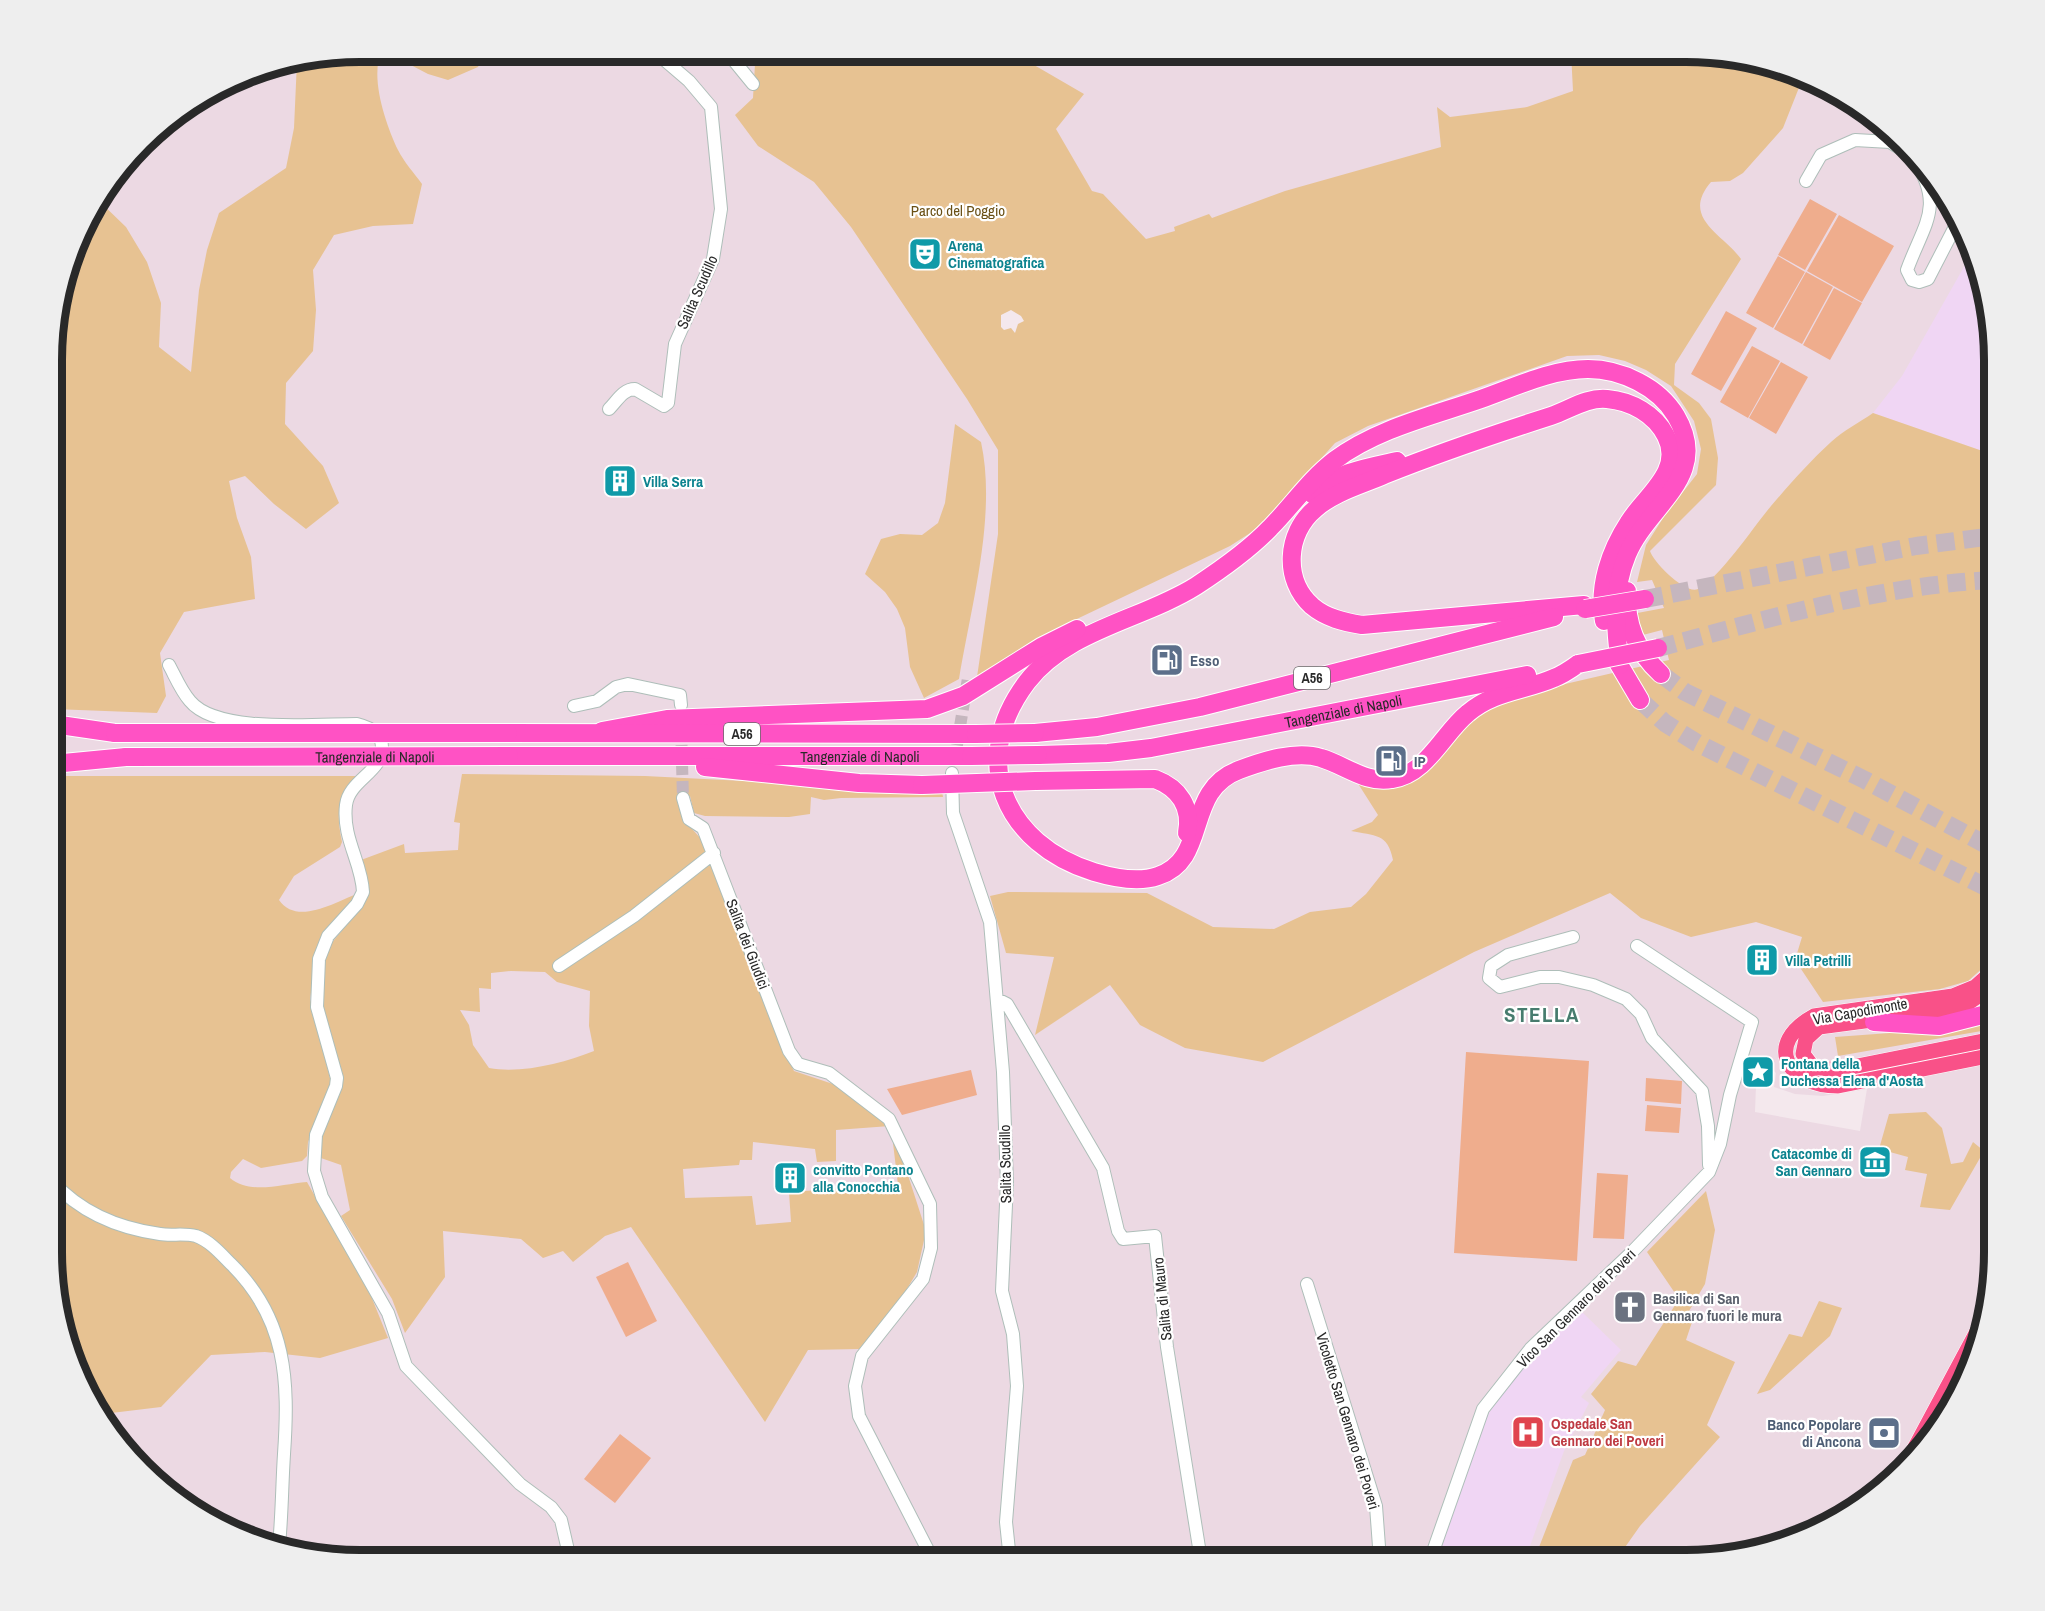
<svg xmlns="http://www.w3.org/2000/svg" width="2045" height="1611" font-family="'Archivo Narrow',sans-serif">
<rect width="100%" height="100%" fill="#ecd9e3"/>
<path fill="#f0d6f4" d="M1973 251 1984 280 1994 359V455L1873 413 1902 376Z
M1582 1312 1621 1350 1581 1397 1589 1403 1564 1451 1525 1560H1437L1488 1414 1527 1361Z"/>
<path fill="#e7c292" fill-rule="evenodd" d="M359 51H382C369 76 386 125 398 150 404 162 414 173 422 184L413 224 373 226 334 235 313 270 316 310 313 351 286 383 285 424 323 466 339 503 306 529 274 504 245 476 229 481 237 518 251 557 255 599 184 612 160 653 166 696 157 713 53 709 54 319 92 205 97 199 126 227 147 262 161 303 159 347 191 372 199 290 207 250 219 213 286 168 294 128 297 61Z
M384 51H491L485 54 478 67 448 80 428 74Z
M769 51H1010L1084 94 1056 129 1092 191 1103 194 1146 239 1175 231 1174 227 1209 214 1212 218 1285 191 1441 147 1437 107 1450 117 1527 107 1573 91 1571 52H1706L1804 75 1783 128 1743 173 1730 181 1711 182C1680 218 1723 234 1741 259L1675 364 1674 385 1699 403 1711 419 1718 458 1716 485 1650 551C1653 562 1686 595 1698 589 1718 580 1755 525 1771 506 1790 484 1810 461 1831 442 1843 431 1860 422 1873 413L1994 455V958L1968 981 1940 989 1823 1002 1795 960 1802 937 1756 922 1691 937 1641 918 1610 893 1474 952 1263 1062 1185 1048 1140 1025 1110 985 1035 1035 1054 957 1006 953 990 896 1008 892 1147 893 1213 927 1274 929 1310 912 1351 907 1366 894 1393 860C1388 833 1375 836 1351 831L1372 822 1378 815 1357 782 1431 762 1445 752 1470 718 1496 700 1669 660 1662 630 1639 636 1632 614 1664 608 1652 580 1637 582 1646 545 1665 515 1697 474 1701 449 1694 421 1671 386 1646 370 1625 361 1599 355 1567 356 1368 426 1335 443 1261 526 1230 546 1039 637 977 677 998 534V450L967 399 851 227 814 182 758 146 735 115 753 98 755 64Z
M955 424 981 442C997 515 971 606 959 679L924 698 910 667 905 628 897 609 885 592 865 574 881 539 900 534 922 535 938 523 945 503Z
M462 774 645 776 942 791 943 797 841 798 824 800 811 797 810 814 789 817 705 816 694 813 690 796H678L683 819 703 841 781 1045 794 1071 833 1084 890 1126 836 1130V1161L817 1162 815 1149 753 1142 752 1160H740L739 1165 683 1169 685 1198 752 1196 756 1225 791 1222 789 1192 898 1185 893 1143 897 1141 926 1231 917 1272 898 1304 859 1349 808 1350 765 1422 631 1227 605 1236 573 1262 563 1251 543 1258 521 1239 443 1231 445 1277 405 1333 392 1299 341 1216 350 1210 341 1165 318 1157 322 1137 340 1087 321 997 323 964 329 946 364 904 369 892 361 860 404 844 405 853 458 850 460 823 454 822ZM511 971 545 972 557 982 590 991 589 1026 594 1051C564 1063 521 1074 489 1068L473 1045 469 1025 460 1010 480 1012 479 988 491 989V973Z
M53 776H358C337 797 336 813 342 842L340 847 294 876 279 900C297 926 335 902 357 894L317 953 310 999 332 1086 308 1142 307 1156 302 1161 261 1168 243 1159 231 1172 230 1178C250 1195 282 1184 307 1182L371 1296 388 1338 320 1358 265 1352 211 1355 161 1407 103 1414 83 1388 52 1272Z
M1994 1018 1993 1029 1838 1056 1835 1037 1931 1030Z
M1926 1112 1942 1128 1951 1164 1963 1162 1973 1142 1984 1151 1950 1210 1920 1207 1927 1174 1905 1170 1908 1157 1879 1149 1889 1114Z
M1706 1191 1715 1230 1705 1284 1689 1311 1694 1316 1686 1340 1735 1362 1707 1425 1720 1437 1640 1526 1616 1560H1534L1573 1460 1585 1455 1605 1410 1591 1394 1618 1361 1636 1366 1679 1299 1647 1252Z
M1819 1301 1842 1308 1830 1336 1770 1390 1757 1394 1789 1334 1802 1337Z"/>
<path fill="#efad8d" d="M1810 199 1837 214 1805 270 1778 255Z
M1839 215 1894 246 1862 302 1807 271Z
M1778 256 1805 272 1773 328 1746 313Z
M1806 272 1833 287 1802 344 1774 329Z
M1834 288 1862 303 1830 360 1803 345Z
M1726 311 1757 328 1721 391 1691 374Z
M1752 346 1780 361 1748 418 1720 402Z
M1781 362 1808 377 1776 434 1749 418Z
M1466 1052 1589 1061 1577 1261 1454 1253Z
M971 1070 977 1095 902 1115 887 1089Z
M1646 1078 1682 1081 1681 1104 1645 1101Z
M1647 1105 1681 1108 1679 1133 1645 1131Z
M1597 1173 1628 1175 1624 1239 1593 1238Z
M628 1262 657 1321 626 1337 596 1277Z
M620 1434 651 1458 615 1503 584 1479Z"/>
<path fill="#f4e8ed" d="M1011 310 1021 316 1024 321 1018 324 1015 333 1011 328 1004 330 1001 327V315Z
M1768 1065 1776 1073 1774 1087 1795 1094 1823 1096 1867 1089 1860 1131 1755 1112 1756 1086H1761Z"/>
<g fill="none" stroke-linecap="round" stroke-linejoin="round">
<path stroke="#c5b6be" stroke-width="12" stroke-dasharray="12 6" stroke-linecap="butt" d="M681 727 683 798
M954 763 968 678"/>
<path stroke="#c5b6be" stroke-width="18" stroke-dasharray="18 9" stroke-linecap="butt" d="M1645 599 1916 546 1994 536
M1658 648C1768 619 1880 585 1994 580
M1661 674 1685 692 1865 780 1994 849
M1640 700 1665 723 1697 743 1994 891"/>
<defs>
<path id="minor" d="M726 51 753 84
M1914 159C1945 207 1924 223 1907 270L1912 280 1919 282 1928 279 1959 219
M1806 181 1821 155 1855 140 1890 142 1909 154
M609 409C617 401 623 389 635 389L664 406 668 403 675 344 713 259 721 209 711 107 689 81 654 51
M169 665C175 676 181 691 190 701 217 734 316 724 357 724 369 727 382 733 382 747 383 772 349 780 346 805 342 838 362 863 363 892L357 904 328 936 319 959 317 1007 337 1078 336 1086 316 1135 314 1171 322 1197 388 1313 406 1366 520 1484 551 1507 561 1520 570 1559
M574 706 597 701 616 687 628 684 680 695 681 705
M952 773 953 813 990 922 1003 1072 1007 1183 1002 1291 1013 1334 1017 1386 1006 1522 1010 1560
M683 798 689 819 703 828 789 1051 798 1064 829 1073 889 1119 930 1204 931 1248 923 1279 862 1356 855 1386 859 1416 933 1560
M1573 937 1508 955 1491 966 1489 978 1500 987 1540 977H1559L1593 985 1626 999 1641 1014 1652 1038 1702 1091 1708 1126 1709 1165
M559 966 634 916 714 853
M997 999 1007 1004 1103 1168 1118 1231 1123 1239 1155 1236 1167 1347 1201 1560
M52 1181C80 1212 117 1228 160 1234 171 1236 184 1233 196 1236 210 1241 221 1254 231 1264 287 1319 289 1381 284 1454 282 1485 282 1515 279 1545
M1307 1284 1376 1506 1380 1560
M1430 1560 1483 1409 1531 1348 1633 1251 1709 1172 1720 1144 1730 1095 1752 1022 1637 946"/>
<path id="major" d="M1993 1039 1837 1070 1813 1067 1803 1054 1806 1039 1819 1027 1948 1010 1968 1003 1994 985
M1993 1055 1838 1086C1787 1086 1763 1044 1814 1016L1953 996 1975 987 1994 970
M1905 1466 1981 1324"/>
<g id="highway">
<path d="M1312 494C1338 472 1365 468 1397 461"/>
<path d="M1627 591C1625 624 1637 652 1661 674"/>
<path d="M1584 605 1362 625C1344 622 1326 618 1312 606 1283 580 1286 533 1315 509 1334 492 1361 485 1384 475 1439 453 1495 434 1551 416 1569 410 1587 397 1607 399 1631 401 1655 414 1666 436 1684 471 1645 496 1629 522 1610 551 1598 586 1604 621"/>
<path d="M1614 656 1640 700"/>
<path d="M1578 664C1571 669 1562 675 1554 678 1524 691 1494 691 1468 713 1443 733 1427 774 1392 779 1366 784 1345 765 1321 758 1296 750 1263 761 1239 770 1183 791 1210 859 1158 876 1138 883 1114 878 1094 872 1004 844 968 760 1027 682 1068 629 1142 620 1196 586 1222 569 1249 550 1270 528 1292 506 1309 480 1335 460 1376 429 1432 416 1481 399 1515 387 1552 369 1588 369 1621 369 1659 387 1676 416 1712 477 1647 505 1627 555 1612 591 1615 627 1620 665"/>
<path d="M53 724 115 733"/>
<path d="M602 731 667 719 927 709 963 696 1041 647 1077 629"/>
<path d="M508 733 976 734"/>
<path d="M1035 733 1097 727 1200 707 1554 617"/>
<path id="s1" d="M1038 755 1108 753 1151 748 1527 675"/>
<path id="s2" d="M509 756H971"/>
<path d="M53 764 126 757"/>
<path d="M705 767 859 783 922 785"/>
<path d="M1035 781 1155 779C1179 788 1192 807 1187 833"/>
<path d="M1874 1022 1939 1026 1994 1012"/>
</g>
</defs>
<use href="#minor" stroke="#aebeb9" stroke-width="14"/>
<use href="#major" stroke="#fff" stroke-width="16"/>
<use href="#highway" stroke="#fff" stroke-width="20"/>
<use href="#minor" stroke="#fff" stroke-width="12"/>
<use href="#major" stroke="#f95188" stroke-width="15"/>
<use href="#highway" stroke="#ff52c4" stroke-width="18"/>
<defs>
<g id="highway-bridge">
<path d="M1585 609 1645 599"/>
<path d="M1578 664 1658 648"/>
<path d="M115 733H508"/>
<path d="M976 734 1035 733"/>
<path d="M971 756 1038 755"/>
<path id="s3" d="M126 757 509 756"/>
<path d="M922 785 1035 781"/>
</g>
</defs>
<use href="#highway-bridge" stroke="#fff" stroke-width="20" stroke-linecap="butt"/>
<use href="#highway-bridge" stroke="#ff52c4" stroke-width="18"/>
</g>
<defs>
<symbol id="theatre-square" viewBox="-11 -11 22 22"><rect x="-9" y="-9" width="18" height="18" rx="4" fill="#0f9aa8" stroke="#fff"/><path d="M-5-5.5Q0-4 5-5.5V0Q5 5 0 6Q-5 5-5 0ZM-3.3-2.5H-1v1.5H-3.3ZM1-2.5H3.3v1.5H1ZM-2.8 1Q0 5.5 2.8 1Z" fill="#fff"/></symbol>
<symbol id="building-square" viewBox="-11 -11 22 22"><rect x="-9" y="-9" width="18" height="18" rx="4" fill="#0f9aa8" stroke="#fff"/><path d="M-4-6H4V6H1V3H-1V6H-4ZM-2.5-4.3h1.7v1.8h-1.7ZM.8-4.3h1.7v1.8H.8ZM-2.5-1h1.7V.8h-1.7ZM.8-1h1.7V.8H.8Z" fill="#fff"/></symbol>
<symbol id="fuel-square" viewBox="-11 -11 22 22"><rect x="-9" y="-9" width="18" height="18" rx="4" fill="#5c6f8a" stroke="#fff"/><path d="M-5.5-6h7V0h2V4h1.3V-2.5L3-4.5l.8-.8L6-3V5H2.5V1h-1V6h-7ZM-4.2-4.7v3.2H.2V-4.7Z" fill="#fff"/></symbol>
<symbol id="sight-square" viewBox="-11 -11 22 22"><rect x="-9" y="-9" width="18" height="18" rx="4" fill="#0f9aa8" stroke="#fff"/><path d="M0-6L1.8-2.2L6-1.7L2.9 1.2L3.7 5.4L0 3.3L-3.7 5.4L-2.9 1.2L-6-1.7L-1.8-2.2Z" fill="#fff"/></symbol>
<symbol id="museum-square" viewBox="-11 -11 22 22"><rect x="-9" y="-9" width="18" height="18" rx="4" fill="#0f9aa8" stroke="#fff"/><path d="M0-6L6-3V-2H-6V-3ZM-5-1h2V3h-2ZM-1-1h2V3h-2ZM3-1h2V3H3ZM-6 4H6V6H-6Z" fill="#fff"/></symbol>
<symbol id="church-square" viewBox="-11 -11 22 22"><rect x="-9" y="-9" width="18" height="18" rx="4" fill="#6b7280" stroke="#fff"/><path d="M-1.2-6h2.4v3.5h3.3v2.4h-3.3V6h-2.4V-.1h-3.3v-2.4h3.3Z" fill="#fff"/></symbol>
<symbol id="hospital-square" viewBox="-11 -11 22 22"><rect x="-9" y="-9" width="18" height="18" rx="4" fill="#e0444e" stroke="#fff"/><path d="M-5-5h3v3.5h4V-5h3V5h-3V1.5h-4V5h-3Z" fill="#fff"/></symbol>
<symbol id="bank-square" viewBox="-11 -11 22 22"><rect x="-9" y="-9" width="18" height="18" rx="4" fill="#5c6f8a" stroke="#fff"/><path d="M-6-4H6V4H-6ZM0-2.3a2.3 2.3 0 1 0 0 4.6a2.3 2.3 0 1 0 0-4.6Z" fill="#fff"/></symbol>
</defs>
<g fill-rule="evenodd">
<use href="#theatre-square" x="906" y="235" width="38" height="38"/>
<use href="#building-square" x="601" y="462" width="38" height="38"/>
<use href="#fuel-square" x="1148" y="641" width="38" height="38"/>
<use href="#fuel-square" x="1372" y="742" width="38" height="38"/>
<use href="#building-square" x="1743" y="941" width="38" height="38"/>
<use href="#sight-square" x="1739" y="1053" width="38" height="38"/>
<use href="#museum-square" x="1856" y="1143" width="38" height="38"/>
<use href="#building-square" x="771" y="1159" width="38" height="38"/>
<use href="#church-square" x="1611" y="1288" width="38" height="38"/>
<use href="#hospital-square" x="1509" y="1413" width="38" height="38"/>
<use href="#bank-square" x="1865" y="1414" width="38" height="38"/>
</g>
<g text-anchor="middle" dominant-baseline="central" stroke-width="4.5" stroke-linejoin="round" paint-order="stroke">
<g fill="#fff" stroke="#696969" stroke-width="1.5">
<rect x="1294" y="667" width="36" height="22" rx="4.5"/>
<rect x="724" y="723" width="36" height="22" rx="4.5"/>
</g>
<g font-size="14" font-weight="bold" fill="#292929">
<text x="1312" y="678">A56</text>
<text x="742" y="734">A56</text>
</g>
<g font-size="15" fill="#6a5015" stroke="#fff">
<text x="958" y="210">Parco del Poggio</text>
</g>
<g font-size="15" font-weight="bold" fill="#0d838f" stroke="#fff" text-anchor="start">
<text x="948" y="245">Arena<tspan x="948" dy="17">Cinematografica</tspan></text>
<text x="643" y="481">Villa Serra</text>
<text x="1785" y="960">Villa Petrilli</text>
<text x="1781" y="1063">Fontana della<tspan x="1781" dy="17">Duchessa Elena d'Aosta</tspan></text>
<text x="1852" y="1153" text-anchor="end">Catacombe di<tspan x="1852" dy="17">San Gennaro</tspan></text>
<text x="813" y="1169">convitto Pontano<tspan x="813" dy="17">alla Conocchia</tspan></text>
</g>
<g font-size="15" fill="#292929" stroke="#fff">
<text transform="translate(697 292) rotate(-66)">Salita Scudillo</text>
<text stroke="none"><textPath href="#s1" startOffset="309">Tangenziale di Napoli</textPath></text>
<text stroke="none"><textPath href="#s2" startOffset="351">Tangenziale di Napoli</textPath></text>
<text stroke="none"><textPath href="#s3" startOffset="249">Tangenziale di Napoli</textPath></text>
<text transform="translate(748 944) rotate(69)">Salita dei Giudici</text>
<text transform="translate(1860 1011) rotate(-10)">Via Capodimonte</text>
<text transform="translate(1005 1164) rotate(-91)">Salita Scudillo</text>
<text transform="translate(1162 1299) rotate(-96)">Salita di Mauro</text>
<text transform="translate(1576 1308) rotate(-45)">Vico San Gennaro dei Poveri</text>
<text transform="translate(1348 1421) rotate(73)">Vicoletto San Gennaro dei Poveri</text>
</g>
<g font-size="15" font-weight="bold" fill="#4e5e75" stroke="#fff" text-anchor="start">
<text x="1190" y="660">Esso</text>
<text x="1414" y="761">IP</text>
<text x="1861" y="1424" text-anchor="end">Banco Popolare<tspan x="1861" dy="17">di Ancona</tspan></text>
</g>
<g font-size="15" font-weight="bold" fill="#5b616d" stroke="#fff" text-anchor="start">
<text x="1653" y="1298">Basilica di San<tspan x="1653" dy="17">Gennaro fuori le mura</tspan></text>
</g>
<g font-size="15" font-weight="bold" fill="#be3a42" stroke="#fff" text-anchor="start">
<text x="1551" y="1423">Ospedale San<tspan x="1551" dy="17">Gennaro dei Poveri</tspan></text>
</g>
<g font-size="21" font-weight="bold" letter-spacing="1.5" fill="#477c6e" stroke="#fff">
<text x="1542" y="1014">STELLA</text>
</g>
</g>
<path d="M0 0H2045V1611H0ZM360 62H1686A298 298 0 0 1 1984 360V1252A298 298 0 0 1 1686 1550H360A298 298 0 0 1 62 1252V360A298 298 0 0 1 360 62Z" fill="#eee" fill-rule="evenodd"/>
<path fill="none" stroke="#292929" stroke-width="8" d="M360 62H1686A298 298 0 0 1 1984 360V1252A298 298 0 0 1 1686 1550H360A298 298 0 0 1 62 1252V360A298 298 0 0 1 360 62Z"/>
</svg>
